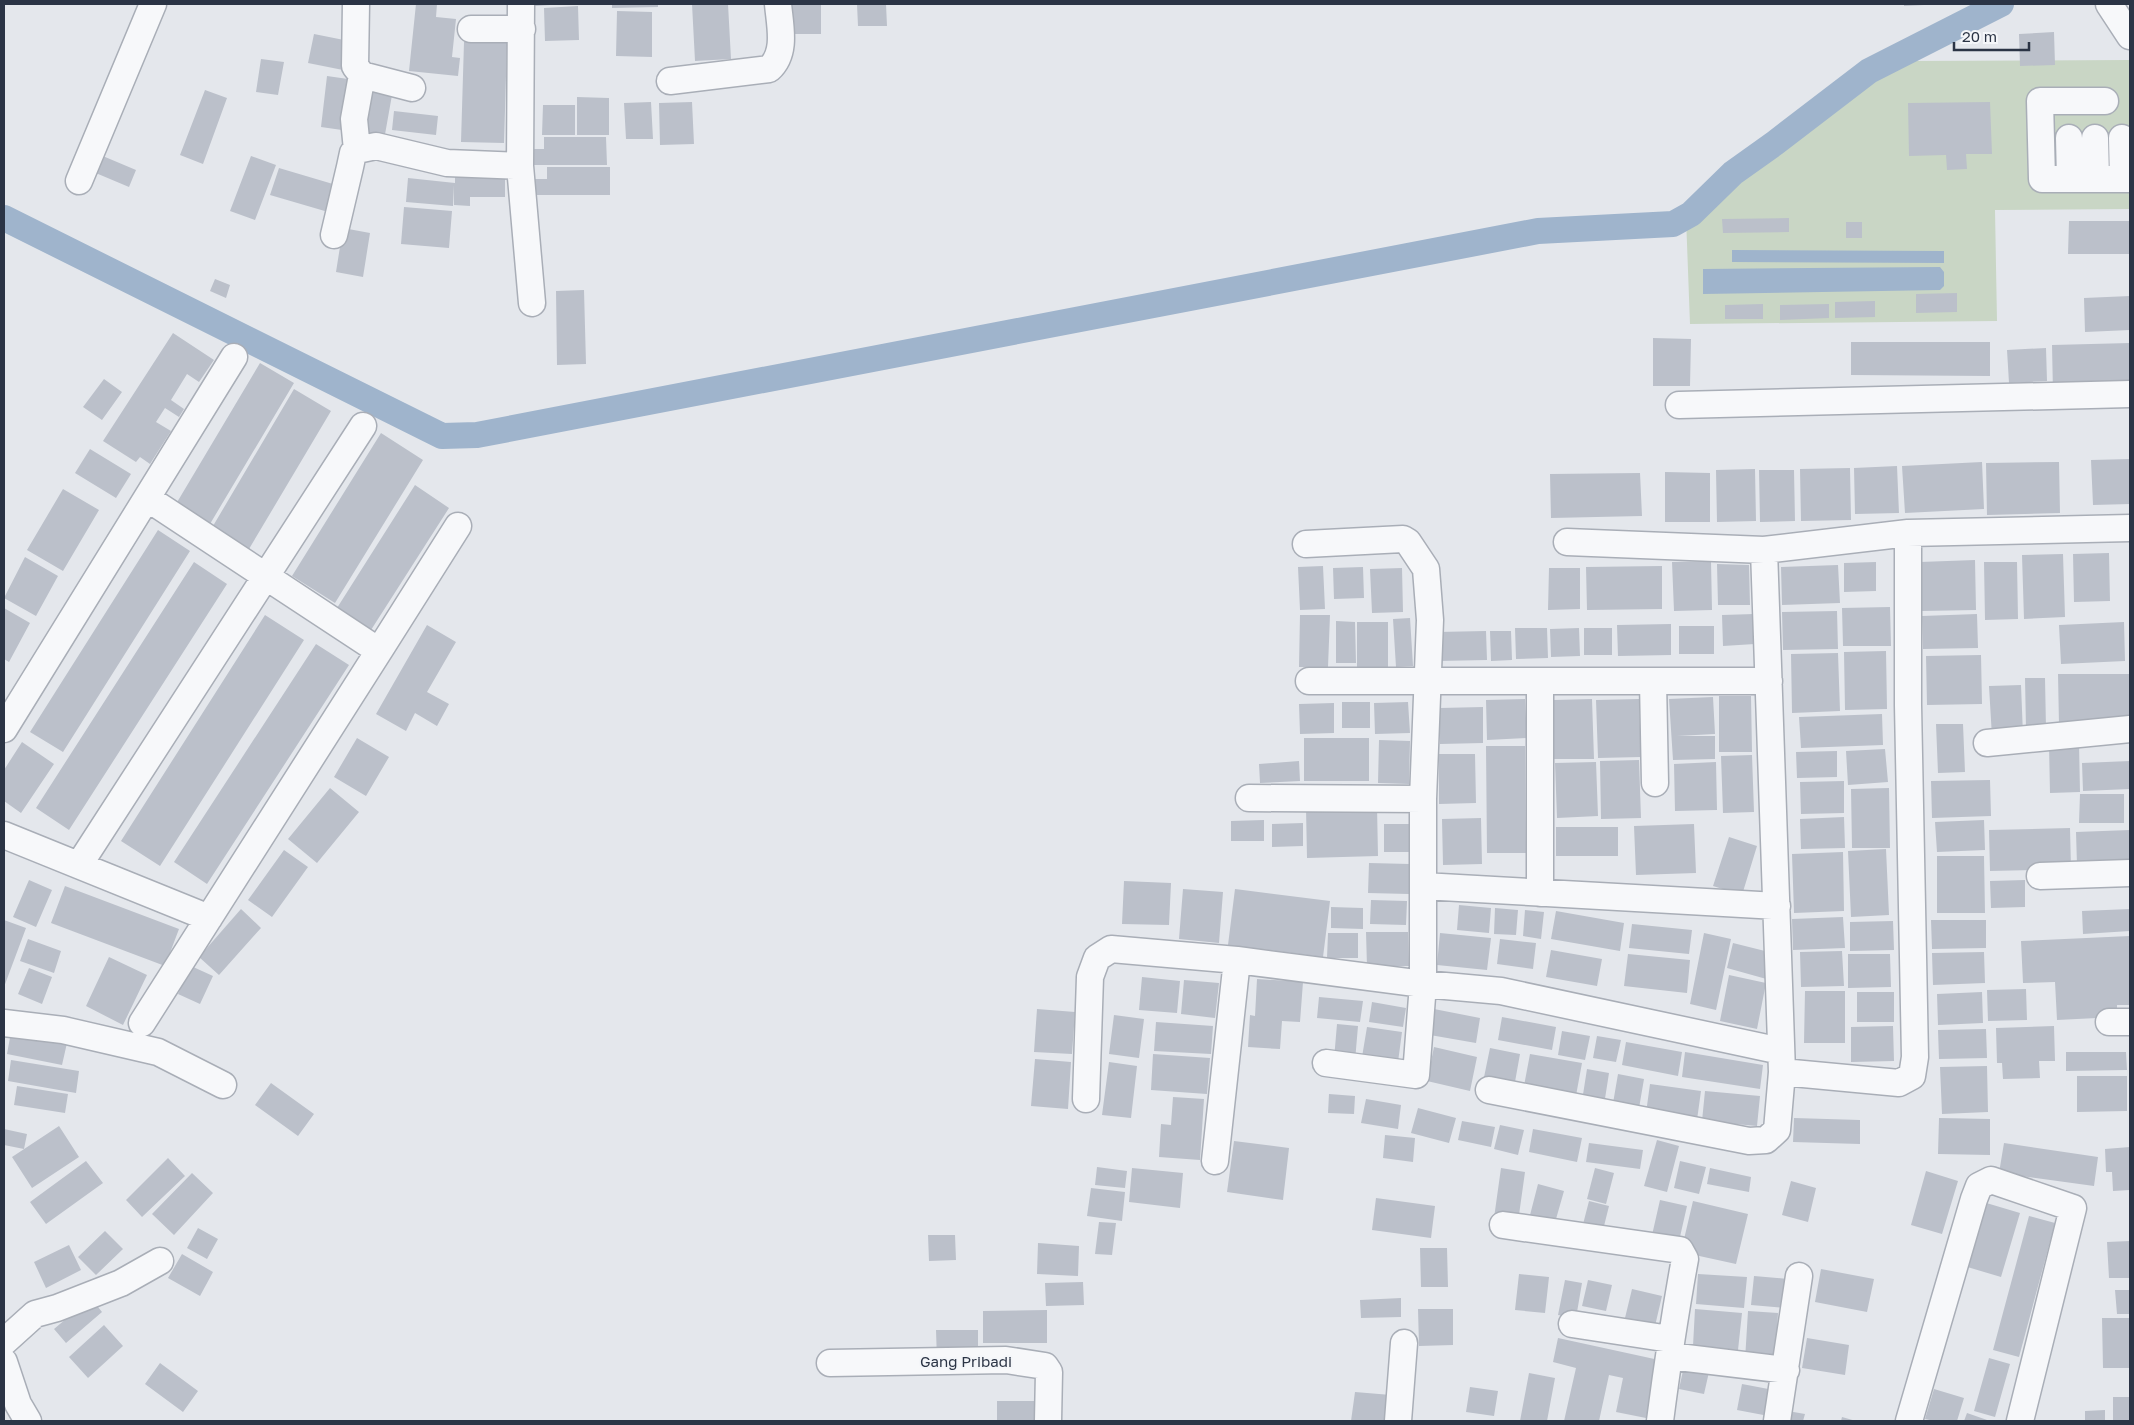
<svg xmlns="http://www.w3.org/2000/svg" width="2134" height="1425" font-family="'Golos Text',sans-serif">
<rect width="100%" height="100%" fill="#e4e7ec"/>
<path fill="#c9d6c5" d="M2130 60V209L1995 210 1997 321 1690 324 1686 217 1735 171 1775 143 1869 71 1912 61Z"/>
<path fill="#9fb4cc" d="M1732 250 1944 251V263L1732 262Z
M1940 267 1944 272V286L1940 290 1703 294V269Z"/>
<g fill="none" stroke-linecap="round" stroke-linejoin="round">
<path stroke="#9fb4cc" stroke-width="26" d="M4 218 442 436 477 435 1538 231 1673 224 1691 214 1733 173 1775 143 1869 71 2001 4"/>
</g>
<path fill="#bbc0ca" d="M416 4H437L436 17 456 19 452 57 460 58 458 76 409 71Z
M535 4H550V5L535 6Z
M612 4H658V7L612 8Z
M692 4H728L731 59 695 61Z
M784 4H821V34H784Z
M857 4H886L887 26H858Z
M1904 4H1924V5L1904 6Z
M578 6 579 40 545 41 544 8Z
M617 11 652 12V57L616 56Z
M2054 32 2055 65 2020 66 2019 34Z
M314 34 349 41 343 70 308 63Z
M464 42 507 43 504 143 461 142Z
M261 59 284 62 278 95 256 92Z
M327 76 355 80 349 131 321 127Z
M205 90 227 98 203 164 180 155Z
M368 90 392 95 384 140 360 135Z
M577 97 609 98V135H577Z
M651 102 653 139H626L624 103Z
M692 102 694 144 660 145 659 103Z
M1990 102 1992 154H1966L1967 169 1947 170 1946 155 1909 156 1908 103Z
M543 105H575V135H542Z
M394 111 438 116 436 135 392 130Z
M544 137H606L607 165H531V149H544Z
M98 154 136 170 129 187 91 171Z
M251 156 276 165 255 220 230 211Z
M547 167H610V195H534V179H547Z
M279 168 343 187 335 214 270 195Z
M455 173H505V197H470V206L454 205V185L453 206 406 202 408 178 455 183Z
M404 207 452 211 449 248 401 244Z
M1789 218V232L1723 233 1722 219Z
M2069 221H2130V254H2068Z
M1846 222H1862V238H1846Z
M343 228 370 233 363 277 336 272Z
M215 279 230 285 226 298 210 291Z
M584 290 586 364 557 365 556 291Z
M1957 293V312L1916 313V294Z
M2130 296V330L2085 332 2084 298Z
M1875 301V317L1835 318V302Z
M1763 304V319H1725V305Z
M1829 304V318L1780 320V305Z
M173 333 214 360 199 382 187 374 171 400 184 409 179 417 165 408 156 422 171 431 150 464 140 457 136 462 103 441Z
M1653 338 1691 339 1690 386H1653Z
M1851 342H1990V376L1851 375Z
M2130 343V391L2053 393 2052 345Z
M2046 348 2047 381 2009 383 2007 350Z
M260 363 294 383 210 524 176 504Z
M104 379 122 392 102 420 83 407Z
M294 389 331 411 249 549 213 526Z
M381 433 423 460 335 603 292 576Z
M90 449 131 474 116 498 75 473Z
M2130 459V504L2093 505 2091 460Z
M1982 462 1984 509 1905 513 1902 466Z
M2059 462 2060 513 1987 515 1986 463Z
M1897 466 1899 513 1855 514 1854 468Z
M1850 468 1851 520 1801 521 1800 469Z
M1755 469 1756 521 1717 522 1716 470Z
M1759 470H1794L1795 521 1760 522Z
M1665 472 1710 473V522H1665Z
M1640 473 1642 516 1551 518 1550 474Z
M415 485 449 508 371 630 337 608Z
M63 489 99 510 63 571 27 550Z
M158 530 190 551 63 752 30 732Z
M2109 553 2110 601 2074 602 2073 554Z
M2063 554 2065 617 2024 619 2022 555Z
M25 557 58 576 36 616 4 598Z
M1975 560 1976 610 1921 611 1920 562Z
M1711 561 1712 610 1674 611 1672 562Z
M194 562 227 584 69 830 36 808Z
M1876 562V591L1844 592V563Z
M1984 562H2017L2018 619 1985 620Z
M1717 564 1749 565 1750 605H1718Z
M1838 565 1840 603 1782 605 1781 567Z
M1323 566 1325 609 1300 610 1298 567Z
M1662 566V609L1587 610 1586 567Z
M1363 567 1364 598 1334 599 1333 568Z
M1402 568 1403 612 1372 613 1370 569Z
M1549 568H1580V609L1548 610Z
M1890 607 1891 646H1843L1842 608Z
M4 608 30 623 9 662 4 659Z
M1837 611 1838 649 1783 650 1782 612Z
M1754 614 1755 644 1723 646 1722 615Z
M1977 614 1978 648 1923 649 1922 616Z
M265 615 304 640 160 866 121 841Z
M1300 615H1330L1328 667H1299Z
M1410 618 1413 666 1396 667 1393 619Z
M1336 621 1355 622 1356 663H1336Z
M1357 622H1388V672H1357Z
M2124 622 2125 661 2061 664 2059 625Z
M1671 624V655L1618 656 1617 625Z
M427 625 456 642 427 692 449 704 437 726 415 713 406 731 376 714Z
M1679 626H1714V654H1679Z
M1515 628H1547L1548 658 1516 659Z
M1579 628 1580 656 1551 657 1550 629Z
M1584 628H1612V655H1584Z
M1486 631 1487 660 1438 661 1437 632Z
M1490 631H1511L1512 660 1491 661Z
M316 644 349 665 207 884 174 862Z
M1886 651 1887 709 1845 710 1844 652Z
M1838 653 1840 711 1792 713 1791 654Z
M1981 655 1982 704 1927 705 1926 656Z
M2058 674H2130V724L2059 725Z
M2025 678H2045L2046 729H2026Z
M2021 685 2023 735 1992 737 1989 686Z
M1719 696H1751L1752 752H1719Z
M1713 697 1715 734 1677 736H1715V759L1673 760 1669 699Z
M1525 699 1527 738 1487 740 1486 700Z
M1592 699 1594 759H1554V700Z
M1639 699 1641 757 1598 758 1596 700Z
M1342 702H1370V728H1342Z
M1408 702 1410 733 1375 734 1374 703Z
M1334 703V733L1300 734 1299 704Z
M1483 707V743L1440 744V708Z
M1882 714 1883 745 1801 748 1799 717Z
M1936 724H1963L1965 772 1938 773Z
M357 738 389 757 366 796 334 777Z
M1304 738H1369V781H1304Z
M1379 740 1410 741 1409 784 1378 783Z
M22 742 54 764 21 813 4 801V770Z
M2079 743 2080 792 2050 793 2049 745Z
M1486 746H1525L1526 853H1487Z
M1885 749 1888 782 1848 785 1846 751Z
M1837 751V777L1797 778 1796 752Z
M1439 754H1475L1476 803 1439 804Z
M1752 755 1754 812 1723 813 1721 756Z
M1639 760 1641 818 1601 819 1600 761Z
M1299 761 1300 781 1260 783 1259 764Z
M2130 761V789L2083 791 2082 763Z
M1596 762 1598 816 1557 818 1555 763Z
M1716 762 1717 810 1675 811 1674 764Z
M1990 780 1991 816 1932 818 1931 781Z
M1844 781V813L1801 814 1800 782Z
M330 788 359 812 317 863 288 839Z
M1889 788 1890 848H1852L1851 789Z
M2080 794H2124V823H2079Z
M1377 806 1378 856 1307 858 1306 808Z
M1844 817 1845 848 1801 849 1800 819Z
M1481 818 1482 864 1443 865 1442 819Z
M1264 820V841H1231V821Z
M1984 820 1985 850 1937 852 1935 822Z
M1303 823V846L1272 847V824Z
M1384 824H1410V852H1384Z
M1694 824 1696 873 1636 875 1634 826Z
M1556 827H1618V856H1556Z
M2070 828 2071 869 1990 871 1989 830Z
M2130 830V864L2077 865 2076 832Z
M1729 837 1757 846 1742 895 1713 886Z
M1886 849 1889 915 1851 917 1848 851Z
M284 850 308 867 272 917 248 900Z
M1843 852 1844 911 1794 913 1792 854Z
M1937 856H1984L1985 913H1937Z
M1369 863 1410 864 1409 894 1368 893Z
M29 880 52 890 36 927 13 917Z
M2025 880V907L1991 908 1990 881Z
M1124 881 1171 883 1169 925 1122 924Z
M65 886 179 929 165 966 51 923Z
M1183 889 1223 892 1219 943 1179 939Z
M1235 889 1330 901 1323 957 1228 945Z
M1371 900 1407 901 1406 925 1370 924Z
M1459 905 1491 908 1489 933 1457 930Z
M1331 907 1363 908V929L1331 928Z
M1495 908 1518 910 1516 935 1494 934Z
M241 909 261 928 219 975 199 957Z
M2130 909V931L2083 934 2082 911Z
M1525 910 1544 912 1541 939 1523 936Z
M1556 911 1624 923 1620 951 1551 939Z
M1843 917 1845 948 1793 950 1792 919Z
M4 920 26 928 4 987Z
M1931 920H1986V948L1932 949Z
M1893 921 1894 950 1850 951V922Z
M1632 924 1692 930 1689 954 1629 948Z
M1366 932H1408L1409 966 1367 967Z
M1328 933H1358V958H1327Z
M1440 933 1491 938 1487 970 1437 965Z
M1704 933 1731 939 1716 1010 1690 1004Z
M2130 936V1005H2117V1017L2057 1020 2055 982 2023 983 2021 941Z
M28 939 61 951 54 973 20 961Z
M1500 939 1536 943 1533 969 1497 964Z
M1733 943 1777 954 1770 980 1727 968Z
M1551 950 1602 959 1597 986 1546 977Z
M1842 951 1844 986 1801 987 1800 952Z
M1984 952 1985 983 1933 985 1932 953Z
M1628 954 1690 960 1687 993 1624 986Z
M1848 954H1890L1891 987 1848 988Z
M109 957 147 975 123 1025 86 1006Z
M191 966 213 976 200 1004 178 994Z
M29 968 52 977 42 1004 18 994Z
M1729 975 1766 983 1757 1029 1720 1021Z
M1142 977 1180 981 1177 1013 1139 1010Z
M1257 979 1303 982 1300 1022 1282 1021 1280 1049 1248 1047 1250 1015 1255 1016Z
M1184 980 1219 983 1215 1018 1181 1014Z
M2026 989 2027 1020 1988 1021 1987 990Z
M1805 991H1845V1043H1804Z
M1857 992H1894V1022H1857Z
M1982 992 1983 1023 1938 1025 1937 994Z
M1319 997 1363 1001 1360 1022 1317 1018Z
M1372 1002 1406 1008 1403 1027 1369 1022Z
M1037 1009 1075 1012 1072 1054 1034 1052Z
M1434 1009 1480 1018 1476 1043 1430 1035Z
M1114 1015 1144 1019 1139 1058 1109 1054Z
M1502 1017 1556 1027 1552 1050 1498 1040Z
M1156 1022 1213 1026 1211 1054 1154 1051Z
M1337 1024 1358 1026 1355 1061 1334 1059Z
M1893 1026 1894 1061 1851 1062V1027Z
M2054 1026 2055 1061H2039L2040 1078 2003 1079 2002 1063H1997L1996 1028Z
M1367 1027 1402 1032 1398 1062 1362 1057Z
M1986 1029 1987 1058 1939 1059 1938 1030Z
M1562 1031 1590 1036 1585 1060 1558 1055Z
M11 1032 67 1043 62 1065 7 1054Z
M1597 1036 1621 1040 1616 1062 1593 1058Z
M1626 1042 1682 1052 1678 1076 1622 1065Z
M1434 1047 1477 1057 1470 1091 1427 1081Z
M1490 1048 1520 1054 1513 1093 1482 1087Z
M1685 1052 1763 1065 1760 1089 1682 1077Z
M2066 1052H2126L2127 1070 2066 1071Z
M1153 1054 1210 1058 1207 1094 1151 1090Z
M1530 1054 1582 1063 1575 1101 1523 1091Z
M1035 1059 1071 1062 1068 1109 1031 1106Z
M11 1060 79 1071 76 1093 8 1081Z
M1109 1062 1137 1066 1131 1118 1102 1115Z
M1987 1066 1988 1112 1942 1114 1940 1067Z
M1587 1069 1609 1073 1604 1105 1582 1101Z
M1618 1074 1644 1079 1638 1114 1612 1109Z
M2077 1076H2127V1111L2077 1112Z
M271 1083 314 1114 298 1136 255 1105Z
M1650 1084 1701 1091 1697 1120 1646 1113Z
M17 1086 68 1094 65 1113 14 1105Z
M1705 1091 1760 1096 1757 1126 1702 1121Z
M1329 1094 1355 1096 1354 1114 1328 1113Z
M1173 1097 1204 1099 1200 1160 1159 1157 1161 1124 1171 1125Z
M1366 1099 1401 1105 1398 1129 1361 1123Z
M1418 1108 1456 1118 1449 1143 1411 1133Z
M1794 1118 1860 1120V1144L1793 1142Z
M1939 1118 1990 1119V1155L1938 1154Z
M1462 1121 1495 1127 1491 1147 1458 1140Z
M1500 1125 1524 1130 1518 1155 1494 1149Z
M59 1126 79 1157 32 1188 12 1157Z
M4 1129 27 1134 24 1149 4 1145Z
M1533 1129 1582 1138 1577 1162 1529 1152Z
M1385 1135 1415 1138 1413 1162 1383 1158Z
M1657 1140 1679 1146 1667 1192 1644 1186Z
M1234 1141 1289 1148 1283 1200 1227 1192Z
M1589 1143 1643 1150 1640 1169 1586 1162Z
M2004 1143 2098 1157 2094 1186 1999 1173Z
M2130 1147V1190L2113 1191 2112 1172H2106L2105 1149Z
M168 1158 185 1176 142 1217 126 1200Z
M86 1161 103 1183 46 1224 30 1202Z
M1680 1161 1706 1167 1699 1194 1674 1188Z
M1097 1167 1127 1171 1125 1188 1095 1185Z
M1132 1168 1183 1173 1180 1208 1129 1202Z
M1501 1168 1525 1172 1518 1222 1494 1218Z
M1595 1168 1614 1173 1606 1204 1587 1199Z
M1710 1168 1751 1177 1749 1192 1707 1184Z
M1926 1171 1958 1181 1942 1234 1911 1225Z
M192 1173 213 1193 174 1235 152 1214Z
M1791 1181 1816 1188 1808 1222 1782 1215Z
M1538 1184 1564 1191 1554 1226 1529 1219Z
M1091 1188 1125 1192 1122 1221 1087 1216Z
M1376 1198 1435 1206 1431 1238 1372 1230Z
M1660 1200 1687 1206 1677 1250 1650 1244Z
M1589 1201 1609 1206 1601 1238 1581 1232Z
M1693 1201 1748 1214 1736 1264 1681 1252Z
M1983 1202 2020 1213 2001 1277 1964 1266Z
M2029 1216 2055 1223 2019 1357 1993 1350Z
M1099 1222 1116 1223 1112 1255 1095 1254Z
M198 1228 218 1239 207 1259 187 1248Z
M105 1231 123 1249 96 1275 78 1257Z
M928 1235H955L956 1260 929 1261Z
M2130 1241V1278H2109L2107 1242Z
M1038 1243 1079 1246 1078 1276 1037 1274Z
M69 1245 81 1270 46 1288 34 1262Z
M1420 1248H1447L1448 1287H1421Z
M182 1254 213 1272 200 1296 168 1278Z
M1821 1269 1874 1279 1867 1312 1815 1302Z
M1519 1274 1549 1277 1545 1313 1515 1310Z
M1698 1274 1747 1277 1744 1308 1696 1304Z
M1754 1276 1788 1279 1786 1308 1751 1305Z
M1565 1280 1582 1283 1576 1318 1558 1315Z
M1588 1280 1612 1285 1606 1311 1582 1306Z
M1083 1282 1084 1305 1046 1306 1045 1283Z
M1632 1289 1662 1296 1655 1326 1625 1318Z
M2115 1290H2130V1314H2117Z
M91 1298 102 1312 66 1343 54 1329Z
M1401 1298V1317L1361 1318 1360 1300Z
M1418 1309H1453V1345L1419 1346Z
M1695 1309 1742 1313 1738 1350 1693 1346Z
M1047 1310V1343H983V1311Z
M1748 1311 1778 1313 1775 1362 1745 1360Z
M2102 1318H2130V1368H2103Z
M104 1325 123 1346 88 1378 69 1357Z
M936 1330H978V1359L937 1360Z
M1558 1338 1659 1360 1646 1418 1616 1412 1623 1378 1609 1375 1599 1421H1564L1576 1368 1553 1362Z
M1807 1338 1849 1345 1845 1375 1802 1368Z
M1989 1358 2010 1364 1995 1417 1974 1411Z
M160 1363 198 1391 183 1412 145 1384Z
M1684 1366 1709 1372 1704 1394 1679 1389Z
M1529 1373 1555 1378 1547 1421H1520Z
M1742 1384 1779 1391 1774 1417 1737 1410Z
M1470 1387 1498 1391 1494 1416 1466 1412Z
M1934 1389 1964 1398 1957 1421H1934L1925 1419Z
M1355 1392 1391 1395 1388 1421H1351Z
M2113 1397H2130V1421H2113Z
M997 1401H1035V1421H997Z
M1782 1410 1805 1414 1803 1421H1780Z
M2105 1410V1421H2085V1411Z
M1967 1413 1990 1421H1964Z
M1842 1417 1856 1421H1841Z"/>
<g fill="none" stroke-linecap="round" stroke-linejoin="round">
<defs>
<path id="minor" d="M356 4 355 66 362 75 412 88
M521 4 520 166 532 303
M2109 4 2130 36
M471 29H522
M670 81 769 69C787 53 780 26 778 4
M2105 101H2040L2042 179H2130
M2069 138 2070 179
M2095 138 2096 179
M2122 138 2123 179
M357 150 354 119 362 75
M79 181 153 4
M334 235 350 167 353 153 357 150 376 146 447 163 520 166
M1679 405 2130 394
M1567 542 1764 550 1908 533 2130 528
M1306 544 1403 539 1408 542 1426 569 1430 620 1423 799V984L1416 1075 1326 1063
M379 651 458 526
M1309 681H1769
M1540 681V893
M1653 681 1655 783
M4 729 234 357
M1987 743 2130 729
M1249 798 1423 799
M4 835 209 918
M79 865 363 426
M2040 876 2130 873
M1423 886 1777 906
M2109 1022H2130
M4 1023 63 1030 158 1052 223 1085
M142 1023 379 651 147 498
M1782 1072 1899 1083 1912 1076 1915 1057 1908 705V533
M1489 1090 1749 1141 1766 1140 1777 1130 1782 1072 1764 550
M1086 1099 1090 977 1097 958 1111 949 1237 960 1423 984 1501 991 1781 1051
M1215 1161 1237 960
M1503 1225 1680 1250 1685 1259C1675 1313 1667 1367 1660 1421
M1572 1324 1670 1339
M4 1342 35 1314 57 1308 121 1283 160 1261
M1670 1356 1786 1370
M4 1362 18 1404 28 1421
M830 1363 1006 1360 1045 1366 1049 1372 1048 1421
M1398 1421 1404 1343
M1777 1421 1799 1276
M1909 1421 1974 1199 1979 1186 1991 1180 2073 1208 2020 1421"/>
</defs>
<use href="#minor" stroke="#a9aeb7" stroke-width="29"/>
<use href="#minor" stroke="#f7f8fa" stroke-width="26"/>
</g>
<g text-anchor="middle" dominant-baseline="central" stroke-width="4" stroke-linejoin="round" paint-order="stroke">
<g font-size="15" fill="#2b3445" stroke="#f4f6f9">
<text x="966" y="1361">Gang Pribadi</text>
</g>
</g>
<rect width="2134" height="1425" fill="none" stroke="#2b3445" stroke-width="10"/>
<path d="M1954 42v8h75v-8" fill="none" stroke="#2b3445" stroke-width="2.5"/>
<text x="1962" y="42" font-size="15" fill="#2b3445" stroke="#f4f6f9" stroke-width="4" paint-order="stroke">20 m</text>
</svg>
